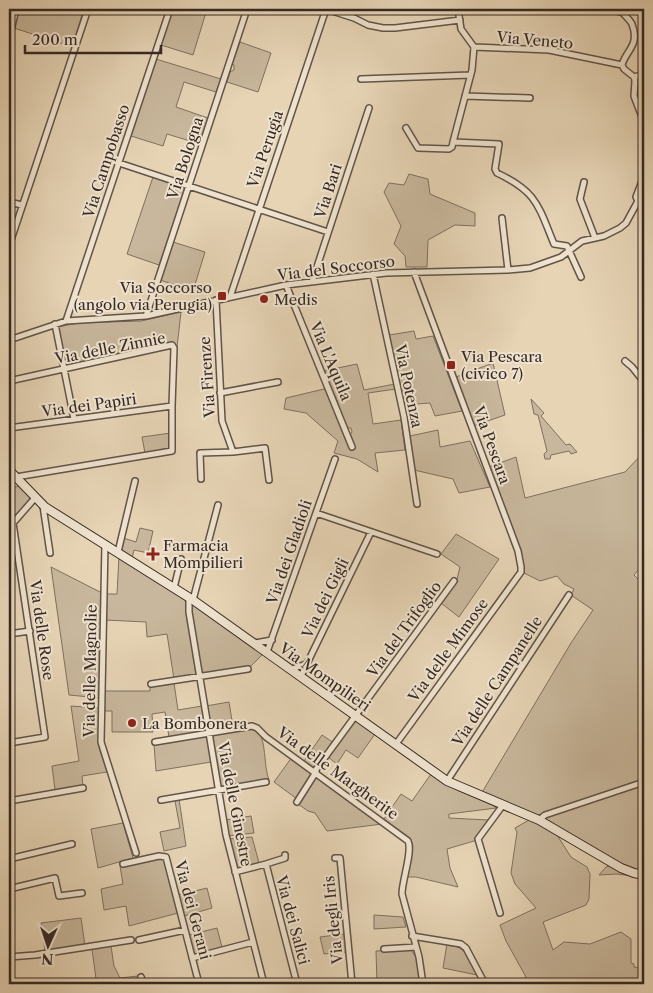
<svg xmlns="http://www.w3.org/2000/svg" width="653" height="993" font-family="'Libre Caslon Text',serif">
<rect width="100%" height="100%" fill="#e6d4b5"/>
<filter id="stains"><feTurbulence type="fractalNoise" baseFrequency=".004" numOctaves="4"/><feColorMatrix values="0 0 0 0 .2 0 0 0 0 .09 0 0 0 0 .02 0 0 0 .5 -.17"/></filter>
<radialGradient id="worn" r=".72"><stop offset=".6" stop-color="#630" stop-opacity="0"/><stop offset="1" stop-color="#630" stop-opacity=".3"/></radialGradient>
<path fill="#c8b79c" stroke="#7f7060" d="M19 9H84L72 47 14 28Z
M172 9H207L193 55 161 45Z
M240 42 271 53 258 92 227 82 230 72 234 70V65L232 64Z
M156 59 221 79 216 92 184 82 176 107 208 118 200 144 167 134 163 146 131 136Z
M409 174 428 179 430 194 475 213V226L455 225 428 240 427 267H406L405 256 394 244 401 226 384 192 389 183 404 185Z
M153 177 185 188 159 265 127 254Z
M173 242 205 252 193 291 160 280Z
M181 312 177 347 174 343 69 365 65 362 58 327 78 323 141 321Z
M414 331 416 339 433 336 462 411 435 416 430 403 404 405 389 335Z
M493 363 505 415 473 426 456 377Z
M357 364 364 390 395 384 396 389 368 393 373 424 401 420 405 450 375 453 378 472 357 459 334 453 338 441 306 413 284 409 286 398 324 389C336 398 345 434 350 450L355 449 350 435 352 432 351 428H346L336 398 323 371Z
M531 399 544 413 541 416 566 445 570 444 577 452 571 454 569 451 551 455 550 459H545L544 454 547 451 538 415 534 414Z
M438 430 440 447 470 441 490 487 459 493 453 479 414 470 410 436Z
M171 433V447L169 449 145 453 142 437Z
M644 452V563L634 575 644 585V779L535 816 481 794 571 643 593 610 571 595 574 589 564 584 557 576 540 581 524 573 519 548 489 467 516 457 525 498 625 472Z
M21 486 31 496C26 506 19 516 9 522V488Z
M140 528 153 531 148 553 134 550 132 559 120 552 123 538 136 542Z
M456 534 499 559 459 617 441 603 457 579 460 567 441 554Z
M119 556 185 599 196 675 174 679 167 634 147 637 146 622 105 620 106 594H117Z
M51 567 102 593 100 698 69 695Z
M193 604 264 653 249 668 201 674 191 611Z
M174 683 178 710 202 706 206 732 169 737 165 712 152 714 153 732H112V711H104V691H150V687Z
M229 702 233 727 210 731 206 706Z
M71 706 100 708 99 748 107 772 82 776 83 786 55 790 52 766 79 761Z
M356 720 375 734 358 758 346 750 337 764 328 757Z
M253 728C257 730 260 732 261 736 266 750 264 766 269 780L220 788 211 735Z
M207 735 211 762 156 771 154 744Z
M322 735 334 743 315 768 304 761Z
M292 757 314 773 297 799 274 782Z
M431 774 459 791 494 805 496 808 449 814V818L488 820 474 841 447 849 450 868 458 887 416 877H406L413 846 410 838 384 819 401 794 412 801Z
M316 776 382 824 327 831 315 813 308 811 298 804Z
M644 784V873L621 865 544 819 546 817Z
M179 799 186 846 164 851 160 832 180 828 175 801V800Z
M251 816 254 833 228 836 226 820Z
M529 820 537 822 557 835 571 857 587 867 590 874 589 899 586 905 543 922 553 950 564 942 590 944 621 932 631 939V963L634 964V967L644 968V984H521L520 981 526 977 506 941 500 925 536 908 515 884 511 873 517 832 515 828Z
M123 823 133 858 98 868 91 829Z
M252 837 259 863 236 870 229 839Z
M155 858 165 859 178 913 129 926 126 906 104 910 101 889 123 884 120 866Z
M612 865 634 876 616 874 599 875 606 867Z
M207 888 212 908 184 916 178 895Z
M374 915 403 917 406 927 374 929Z
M81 918 85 946 45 951 41 923Z
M217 928 222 947 194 955 189 935Z
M344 934 346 952 324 954 320 937Z
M447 944C467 947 469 959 477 975L443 968Z
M111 946 114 966 120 978 138 976 141 984H80L79 981 96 979 92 949 93 948Z
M410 949 417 958 421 984H377L376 951Z"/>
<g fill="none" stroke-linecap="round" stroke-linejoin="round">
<defs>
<path id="street" d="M326 9 354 18 368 25 383 28H395L460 20
M458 9 461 29 474 47 472 70 453 142 499 144 495 169 497 173C537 192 538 205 554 244L567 246 581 277
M607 9 621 12
M620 9C623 15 629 18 632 24 640 46 626 50 622 65L624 69 634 77 635 81 634 96 642 117 644 138
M9 39 16 9
M474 47 549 50 622 65
M634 77 644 74
M361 79 470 75
M465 96 530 98
M406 128 418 148 449 149 452 147 453 142
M119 163 328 232
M584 182 580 199 595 238
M638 201 636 197 644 176
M9 202 22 205
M502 218 508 270
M9 246 88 9
M373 274 404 417 417 504
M312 282 369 108
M286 285 352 447
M230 297 326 9
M146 316 247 9
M66 321 170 9
M55 324 74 419
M9 340 66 321 146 316 286 285 386 273 508 270 530 268 561 257 582 241 604 236 620 228 626 223 638 201 644 195
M625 361 632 367 644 382
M9 381 172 345 174 348 172 406V451L16 477
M220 393 278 382
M9 428 172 406
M233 452 265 448 269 480
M201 479 200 453 233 452 222 421 216 300
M43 506 50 553
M316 513 437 554
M105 544 101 742 136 853
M118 552 135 481
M174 588 181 559
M189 597V612L226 835 264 984
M193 600 218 505
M9 634 30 631
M255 643 272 640
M267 652 335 459
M292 669 306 664
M301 676 371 532
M151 684 248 669
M155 742 252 726 257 728 266 737 408 841C413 851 402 880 402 894L419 957 423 984
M9 743 45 737 13 523 35 498
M396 744 521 572V567L518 551 414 272
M315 771 454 581
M447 781 569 595
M161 800 266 782
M9 801 83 788
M297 802 316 772
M539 820 545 815 644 782
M335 858H340L352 984
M9 859 72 844
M123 864 159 856 166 857 199 984
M266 864 285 858V855
M235 872 266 864 297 984
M9 889 55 878 59 896 82 893
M500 913 478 839 503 805
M412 936 461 944 466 948 485 984
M139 940 185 930
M384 949 416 947
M9 957 35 955 131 940
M192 958 253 942
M141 977 144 984"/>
<path id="secondary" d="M9 470 45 507 193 600 447 781 539 820 621 868 634 873 644 875"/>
</defs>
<use href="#street" stroke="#625448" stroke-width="8"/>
<use href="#secondary" stroke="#362924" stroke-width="10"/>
<use href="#street" stroke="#efe3cf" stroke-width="5"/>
<use href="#secondary" stroke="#efe3cf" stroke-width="8"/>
</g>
<g fill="#8f2418" stroke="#efe3cf" stroke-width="2">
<rect x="217" y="291" width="10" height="10" rx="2.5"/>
<circle cx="264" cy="299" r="5"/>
<rect x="446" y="360" width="10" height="10" rx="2.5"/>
<path d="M150.5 546.5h5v5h5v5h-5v5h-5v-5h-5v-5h5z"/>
<circle cx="132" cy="723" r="5"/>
</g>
<g text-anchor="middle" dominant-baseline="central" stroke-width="4" stroke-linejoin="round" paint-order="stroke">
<g font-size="15" fill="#362924" stroke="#efe3cf">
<text transform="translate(535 40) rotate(5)">Via Veneto</text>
<text transform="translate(265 149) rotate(-71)">Via Perugia</text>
<text transform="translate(185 158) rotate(-72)">Via Bologna</text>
<text transform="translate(106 161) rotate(-72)">Via Campobasso</text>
<text transform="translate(328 191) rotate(-72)">Via Bari</text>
<text transform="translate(336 268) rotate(-7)">Via del Soccorso</text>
<text transform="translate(110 348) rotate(-11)">Via delle Zinnie</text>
<text transform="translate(331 361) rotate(67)">Via L'Aquila</text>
<text transform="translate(207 377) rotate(-94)">Via Firenze</text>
<text transform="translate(409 386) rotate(78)">Via Potenza</text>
<text transform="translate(89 405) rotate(-8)">Via dei Papiri</text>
<text transform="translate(492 445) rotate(70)">Via Pescara</text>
<text transform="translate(289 552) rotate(-71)">Via dei Gladioli</text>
<text transform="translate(325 598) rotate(-64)">Via dei Gigli</text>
<text transform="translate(404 629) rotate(-54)">Via del Trifoglio</text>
<text transform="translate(42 630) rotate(82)">Via delle Rose</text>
<text transform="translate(448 650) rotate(-54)">Via delle Mimose</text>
<text transform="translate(90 671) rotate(-89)">Via delle Magnolie</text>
<text transform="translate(325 677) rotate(35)">Via Mompilieri</text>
<text transform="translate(497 681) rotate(-57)">Via delle Campanelle</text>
<text transform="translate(338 773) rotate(36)">Via delle Margherite</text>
<text transform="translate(235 804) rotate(79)">Via delle Ginestre</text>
<text transform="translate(193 910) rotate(75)">Via dei Gerani</text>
<text transform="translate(293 920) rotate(75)">Via dei Salici</text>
<text transform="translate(333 920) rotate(-96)">Via degli Iris</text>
</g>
<g font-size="15" fill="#362924" stroke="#efe3cf" text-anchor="start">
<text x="212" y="287" text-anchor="end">Via Soccorso<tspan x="212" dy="17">(angolo via Perugia)</tspan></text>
<text x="274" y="299">Medis</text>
<text x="461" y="356">Via Pescara<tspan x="461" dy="17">(civico 7)</tspan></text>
<text x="163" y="545">Farmacia<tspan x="163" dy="17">Mompilieri</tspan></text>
<text x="142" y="723">La Bombonera</text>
</g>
</g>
<rect width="653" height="993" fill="none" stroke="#e6d4b5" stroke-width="30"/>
<rect x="10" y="10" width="633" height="973" fill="none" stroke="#362924" stroke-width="2.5"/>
<rect x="15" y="15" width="623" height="963" fill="none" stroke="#362924"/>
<g transform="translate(48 946) rotate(183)" stroke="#efe3cf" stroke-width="4" paint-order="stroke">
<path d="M0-4L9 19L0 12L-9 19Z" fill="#362924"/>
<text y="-8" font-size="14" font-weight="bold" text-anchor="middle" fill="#362924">N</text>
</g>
<path d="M25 45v8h136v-8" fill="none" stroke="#362924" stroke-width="2.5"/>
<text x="32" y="45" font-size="15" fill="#362924" stroke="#efe3cf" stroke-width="4" paint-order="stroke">200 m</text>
<rect width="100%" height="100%" filter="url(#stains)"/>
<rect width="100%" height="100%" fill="url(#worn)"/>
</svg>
